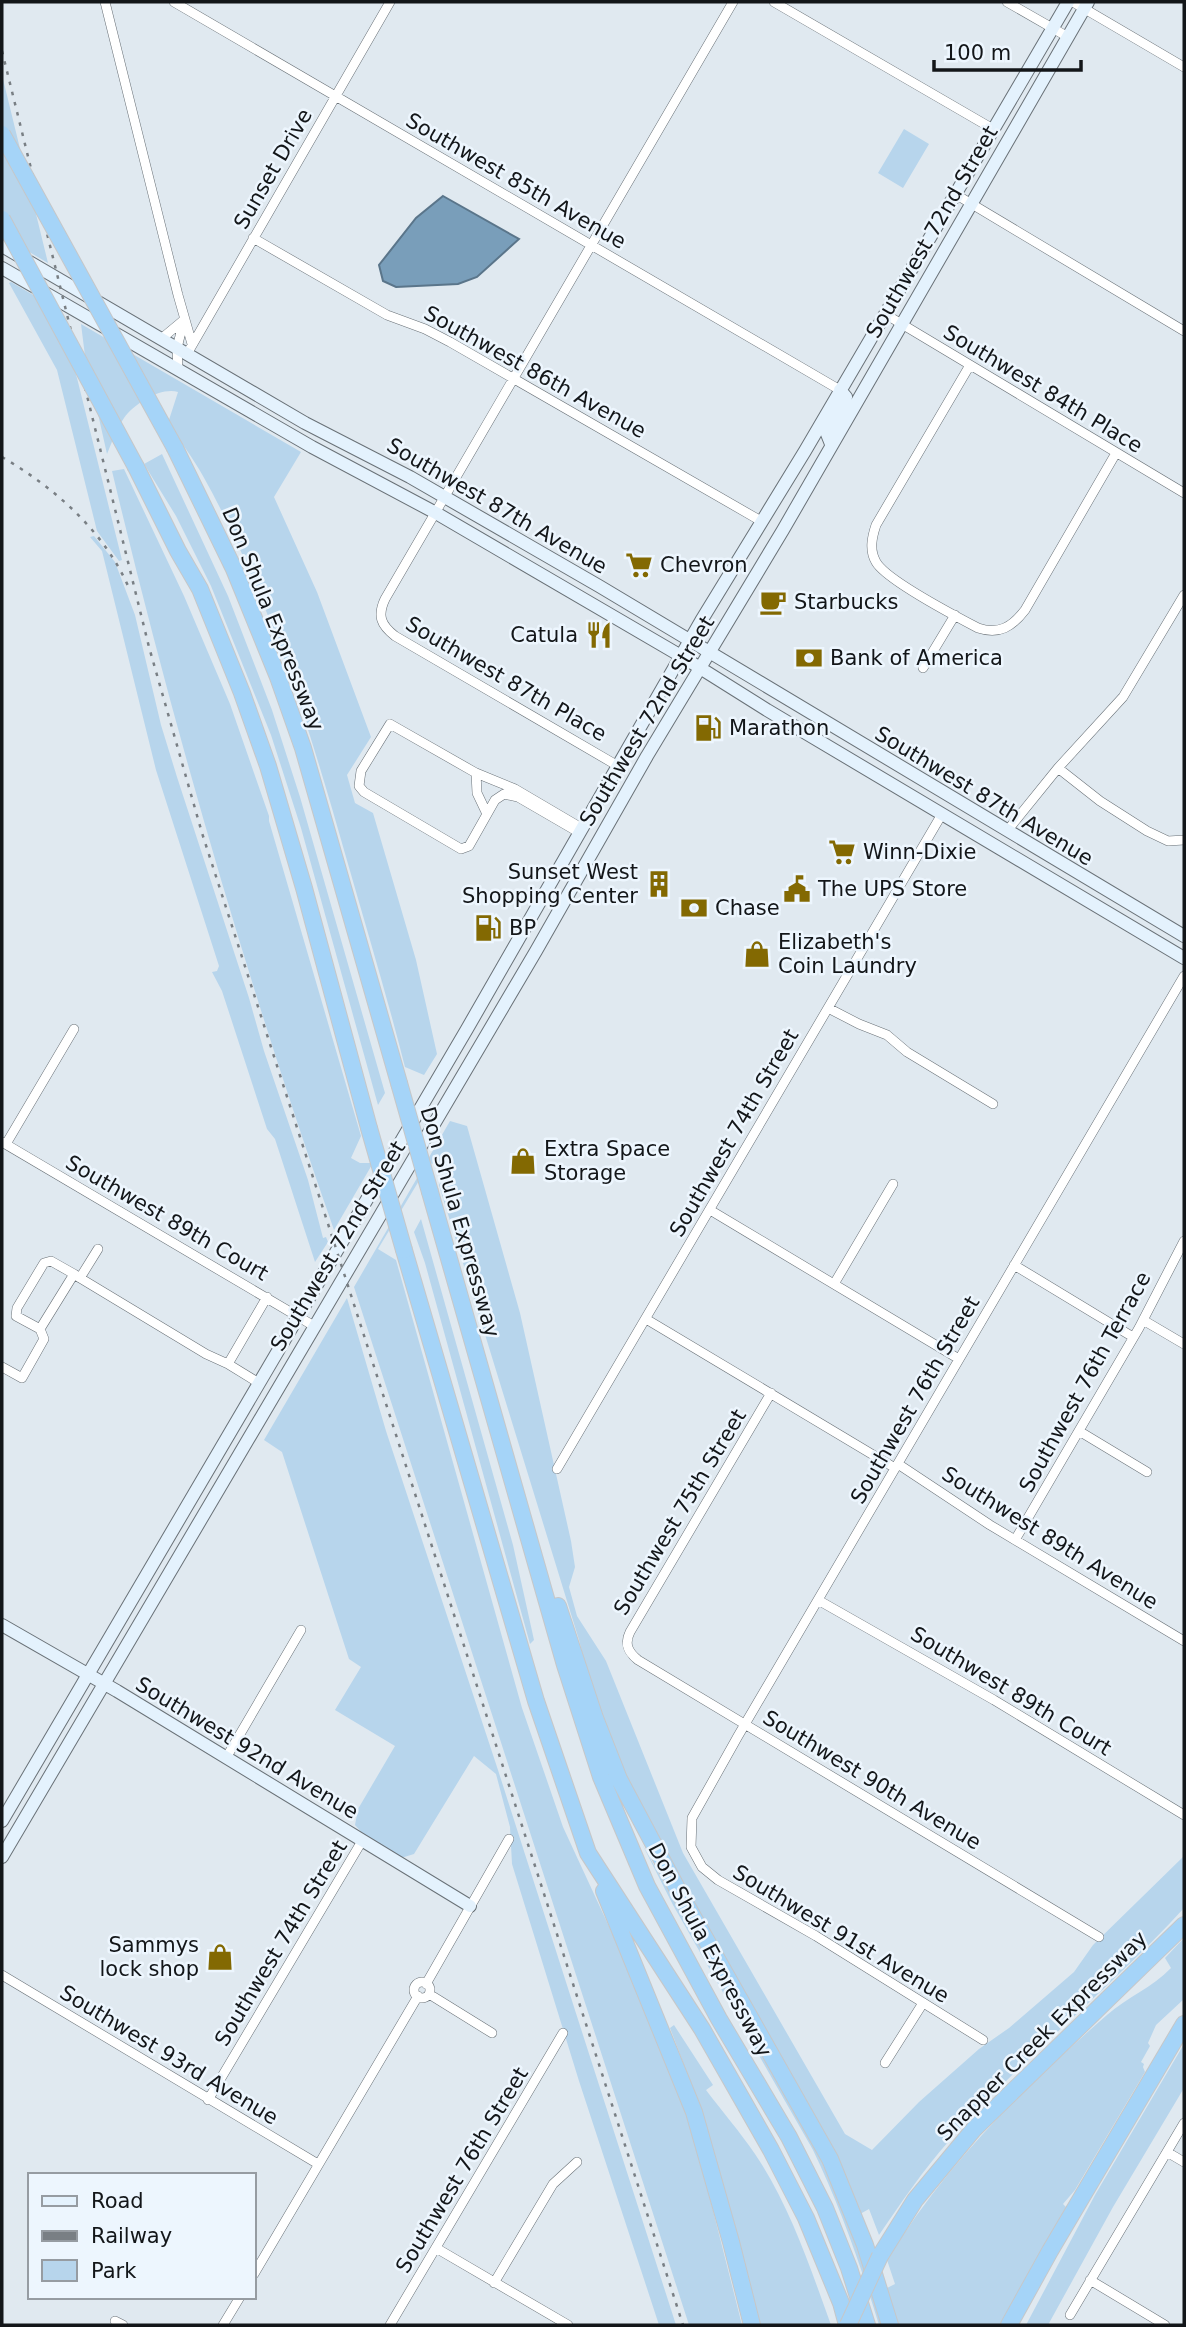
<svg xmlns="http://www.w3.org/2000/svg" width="1186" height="2327" font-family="'DejaVu Sans',sans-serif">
<rect width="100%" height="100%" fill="#e0e9f0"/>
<path fill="#b7d5ec" d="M2 75 48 263 2 236Z
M904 129 929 144 903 188 878 173Z
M11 282 57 309 77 378 122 560 119 561 97 531 57 370 9 283Z
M81 324 301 452 274 497 317 592 371 737 347 775 355 803 373 813 416 960 437 1054 424 1075 405 1067C387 996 366 927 346 857 310 730 268 592 203 476 193 458 180 441 168 423L178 392C161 387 135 403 124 418 117 428 112 442 107 454L85 356Z
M162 454 228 596 272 710 300 797 385 1093 378 1105 301 828 271 735 211 586 176 516 144 464Z
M124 469 184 596 230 704 269 816V821L361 1136 351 1158 360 1163H373L334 1230C247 981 173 727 112 471Z
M94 536 115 562 135 615 161 725 177 777 249 998 264 1051 308 1180 323 1238 326 1237 328 1242 315 1262 275 1139 267 1129 222 991 212 972 217 971 219 966 156 770 102 551 90 537Z
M450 1121 467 1126 520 1313 571 1541 575 1567 569 1587 577 1616 606 1661 683 1853 845 2134 872 2150 919 2102 979 2049 1009 2028 1074 1972 1093 1945 1184 1856V1908C1110 1989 1022 2058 949 2141 923 2170 901 2203 879 2235L869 2209 860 2214 631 1793 589 1680 579 1640 439 1185 450 1167 443 1162 429 1164 378 1249 396 1260 522 1708 563 1827 631 1974 677 2087 698 2151 742 2325H689L354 1287Z
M421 1219 513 1545 534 1640 530 1644 425 1263 414 1232Z
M347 1298 386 1431 498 1770 676 2325H659L579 2081 512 1864 510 1827 496 1774 474 1756 414 1854 401 1858 364 1835 355 1825 358 1809 395 1746 335 1710 361 1667 349 1659 282 1452 264 1440Z
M642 1844 817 2151 853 2234 885 2325H879C861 2266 840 2206 813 2150L673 1905Z
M1184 1938V1999L1156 2025 1148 2043 1150 2046 1141 2062 1144 2064 1143 2067 1145 2072 1075 2190 1063 2204 1066 2207 1001 2325H898L887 2288 895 2284 887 2260C947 2163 1021 2090 1107 2015 1127 1997 1152 1988 1171 1968L1165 1958Z
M674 2025 713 2085 706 2090C722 2111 740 2132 755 2154 790 2206 810 2267 831 2325H757L695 2094 670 2028Z
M1184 2044V2088L1113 2207 1048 2325H1026L1095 2195Z"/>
<path fill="#799eba" stroke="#5a758a" stroke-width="2" d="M443 196 519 239 477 277 458 284 396 287 383 281 379 265 416 218Z"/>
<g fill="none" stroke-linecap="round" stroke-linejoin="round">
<defs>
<path id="street" d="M105 2 178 295 192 344
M174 2 840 390
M774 2 993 129
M1007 2 1068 37
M1073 2 1184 67
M955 194 1184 331
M253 238 387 315 425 329 450 342 761 521
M885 314 1184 493
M161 339 185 319
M187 354 390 2
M970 365 876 525C872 537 869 550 876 562 886 580 957 617 978 628 999 635 1012 627 1025 610L1116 453
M178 370 177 348 184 320
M923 668 955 615
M618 766 395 636C381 625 377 616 385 599L733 2
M1058 768 1100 801 1147 831 1168 841 1184 840
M476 773 477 793 487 814
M1007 831 1058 768 1123 697 1184 595
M580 833 518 797 504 794 495 800 469 846 461 849 364 792 359 786 361 771 390 724 476 773 515 789 583 829
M828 1008 859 1024 887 1035 907 1052 993 1104
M2 1142 314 1326
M6 1144 74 1029
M710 1210 959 1359
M98 1249 80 1278 206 1354 228 1364
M1014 1265 1133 1337
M834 1284 893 1184
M646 1319 895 1468
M1143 1320 1184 1344
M40 1329 16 1316 17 1308 44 1263 51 1261 74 1274
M2 1367 22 1378 44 1339 40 1329 74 1274 80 1278
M259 1383 228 1364 267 1297
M771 1393 630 1632C624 1644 628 1652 638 1660L1099 1937
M1079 1431 1147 1472
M898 1464 990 1525 1184 1641
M557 1469 942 814
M1015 1540 1139 1328 1184 1241
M818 1600 994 1700 1184 1815
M226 1758 301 1630
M2 1975 318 2164
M414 1990a8 8 0 1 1 16 0a8 8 0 1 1-16 0Z
M426 1984 509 1839
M429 1994 492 2033
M983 2040 816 1936 718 1880 702 1867 691 1847 692 1818 738 1736 1184 976
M885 2063 923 2003
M208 2100 362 1841
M1167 2152 1184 2162
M436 2248 568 2325
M254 2274 418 1996
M1090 2280 1165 2325
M494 2283 553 2184 577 2162
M1070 2315 1184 2123
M115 2321 123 2325
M223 2325 240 2297
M390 2325 563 2033"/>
<path id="secondary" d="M2 246 305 423 410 477 599 586 1184 936
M2 268 312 447 436 513 681 656 767 710 1184 958
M831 444 827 434 846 397 840 390
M2 1625 117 1691 470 1906
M2 1821 467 1029 701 621 805 451 1068 2
M2 1857 536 951 647 756 783 530 1088 2"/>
<path id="highway" d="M175 448 234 569 278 677 303 748 399 1083
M136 467 178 551 200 589 242 693 268 766 304 888 369 1128
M430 1192 565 1665 601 1777 647 1886 719 2019 789 2137 825 2208 849 2268 867 2325
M404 1250 536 1701 588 1853 702 2029 771 2150 806 2218 841 2303 847 2325
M558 1606 595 1718 619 1779 679 1892 830 2159 865 2245 890 2325
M604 1891 694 2112 731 2242 752 2325
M880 2256 915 2200 974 2129 1184 1925
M1009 2325 1050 2251 1184 2024"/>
</defs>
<use href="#street" stroke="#697177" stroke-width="10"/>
<use href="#secondary" stroke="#697177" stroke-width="14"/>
<use href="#highway" stroke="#c6c7c8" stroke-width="18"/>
<use href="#street" stroke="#fff" stroke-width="9"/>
<use href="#secondary" stroke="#e4f2fd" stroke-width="12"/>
<use href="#highway" stroke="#a5d4f8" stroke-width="16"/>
<path stroke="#797f84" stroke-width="2.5" stroke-dasharray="3.5 7" stroke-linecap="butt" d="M2 51 149 647 202 833 683 2325
M2 457C55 488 104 531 129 588"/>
<defs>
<path id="highway-bridge" d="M2 134 175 448
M2 219 136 467
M399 1083 430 1192
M369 1128 404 1250
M848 2325 880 2256"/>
</defs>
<use href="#highway-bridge" stroke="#c6c7c8" stroke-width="18" stroke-linecap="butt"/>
<use href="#highway-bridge" stroke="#a5d4f8" stroke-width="16"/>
</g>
<defs>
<symbol id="supermarket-bare" viewBox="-9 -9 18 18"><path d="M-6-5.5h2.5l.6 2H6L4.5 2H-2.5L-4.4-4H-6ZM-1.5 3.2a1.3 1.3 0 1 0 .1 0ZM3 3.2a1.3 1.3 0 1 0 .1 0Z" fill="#836902" stroke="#edf6fe" stroke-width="2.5" paint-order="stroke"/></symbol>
<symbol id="cafe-bare" viewBox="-9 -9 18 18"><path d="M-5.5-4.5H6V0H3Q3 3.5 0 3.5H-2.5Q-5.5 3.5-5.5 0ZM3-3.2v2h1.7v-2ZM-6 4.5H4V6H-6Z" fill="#836902" stroke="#edf6fe" stroke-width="2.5" paint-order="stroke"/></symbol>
<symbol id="restaurant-bare" viewBox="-9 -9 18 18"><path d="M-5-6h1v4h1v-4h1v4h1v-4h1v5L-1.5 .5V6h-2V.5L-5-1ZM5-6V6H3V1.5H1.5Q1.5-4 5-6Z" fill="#836902" stroke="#edf6fe" stroke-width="2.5" paint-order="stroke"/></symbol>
<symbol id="bank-bare" viewBox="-9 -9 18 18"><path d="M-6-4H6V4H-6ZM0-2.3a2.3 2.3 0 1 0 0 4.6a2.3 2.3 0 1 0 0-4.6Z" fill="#836902" stroke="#edf6fe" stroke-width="2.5" paint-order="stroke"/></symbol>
<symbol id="fuel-bare" viewBox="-9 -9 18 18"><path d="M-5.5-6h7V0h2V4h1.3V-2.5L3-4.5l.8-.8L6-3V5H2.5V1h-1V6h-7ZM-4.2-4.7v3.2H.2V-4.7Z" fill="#836902" stroke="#edf6fe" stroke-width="2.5" paint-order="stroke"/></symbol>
<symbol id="building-bare" viewBox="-9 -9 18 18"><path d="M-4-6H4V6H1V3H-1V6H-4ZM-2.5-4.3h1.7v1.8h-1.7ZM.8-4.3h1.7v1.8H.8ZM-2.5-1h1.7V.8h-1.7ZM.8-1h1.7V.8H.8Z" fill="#836902" stroke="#edf6fe" stroke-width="2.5" paint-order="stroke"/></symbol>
<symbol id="civic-bare" viewBox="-9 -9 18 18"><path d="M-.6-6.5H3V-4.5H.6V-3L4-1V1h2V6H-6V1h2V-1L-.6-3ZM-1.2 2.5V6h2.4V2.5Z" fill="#836902" stroke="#edf6fe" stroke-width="2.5" paint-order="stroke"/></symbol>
<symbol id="shop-bare" viewBox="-9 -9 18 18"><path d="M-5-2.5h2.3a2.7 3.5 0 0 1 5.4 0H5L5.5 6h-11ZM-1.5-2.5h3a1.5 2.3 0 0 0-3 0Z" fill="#836902" stroke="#edf6fe" stroke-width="2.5" paint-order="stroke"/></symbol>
</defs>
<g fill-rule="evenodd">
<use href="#supermarket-bare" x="620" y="546" width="38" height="38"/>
<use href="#cafe-bare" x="754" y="583" width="38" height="38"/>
<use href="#restaurant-bare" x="580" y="616" width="38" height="38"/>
<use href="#bank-bare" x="790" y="639" width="38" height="38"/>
<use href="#fuel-bare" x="689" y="709" width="38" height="38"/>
<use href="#supermarket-bare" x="823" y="833" width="38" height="38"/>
<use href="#building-bare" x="640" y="865" width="38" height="38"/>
<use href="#civic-bare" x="778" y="870" width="38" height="38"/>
<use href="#bank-bare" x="675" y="889" width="38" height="38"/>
<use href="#fuel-bare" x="469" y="909" width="38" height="38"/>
<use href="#shop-bare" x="738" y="935" width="38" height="38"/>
<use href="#shop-bare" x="504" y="1142" width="38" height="38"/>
<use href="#shop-bare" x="201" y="1938" width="38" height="38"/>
</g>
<g text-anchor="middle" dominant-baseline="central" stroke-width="5" stroke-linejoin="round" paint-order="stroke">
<g font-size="21" fill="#131619" stroke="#edf6fe">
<text transform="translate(273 169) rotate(-60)">Sunset Drive</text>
<text transform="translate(516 181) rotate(30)">Southwest 85th Avenue</text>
<text transform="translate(932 232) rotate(-60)">Southwest 72nd Street</text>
<text transform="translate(535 372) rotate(29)">Southwest 86th Avenue</text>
<text transform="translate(1043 389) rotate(31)">Southwest 84th Place</text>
<text transform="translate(497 506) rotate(30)">Southwest 87th Avenue</text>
<text transform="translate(273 619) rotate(68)">Don Shula Expressway</text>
<text transform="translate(506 679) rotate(30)">Southwest 87th Place</text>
<text transform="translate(647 721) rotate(-59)">Southwest 72nd Street</text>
<text transform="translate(984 796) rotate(31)">Southwest 87th Avenue</text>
<text transform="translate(734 1133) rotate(-60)">Southwest 74th Street</text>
<text transform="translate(167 1218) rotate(30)">Southwest 89th Court</text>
<text transform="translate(460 1222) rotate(74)">Don Shula Expressway</text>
<text transform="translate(338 1246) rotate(-59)">Southwest 72nd Street</text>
<text transform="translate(1085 1382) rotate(-61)">Southwest 76th Terrace</text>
<text transform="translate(915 1400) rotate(-60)">Southwest 76th Street</text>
<text transform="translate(680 1512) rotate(-59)">Southwest 75th Street</text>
<text transform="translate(1050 1538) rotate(32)">Southwest 89th Avenue</text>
<text transform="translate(1011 1691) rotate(31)">Southwest 89th Court</text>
<text transform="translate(247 1748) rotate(31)">Southwest 92nd Avenue</text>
<text transform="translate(872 1780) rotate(31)">Southwest 90th Avenue</text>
<text transform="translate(841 1934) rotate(31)">Southwest 91st Avenue</text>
<text transform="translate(281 1943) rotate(-59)">Southwest 74th Street</text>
<text transform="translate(710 1950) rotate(62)">Don Shula Expressway</text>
<text transform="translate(1042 2036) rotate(-45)">Snapper Creek Expressway</text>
<text transform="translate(169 2055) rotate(31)">Southwest 93rd Avenue</text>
<text transform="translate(462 2170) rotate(-59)">Southwest 76th Street</text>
</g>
<g font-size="21" fill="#131619" stroke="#edf6fe" text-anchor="start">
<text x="660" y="565">Chevron</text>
<text x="794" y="602">Starbucks</text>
<text x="578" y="635" text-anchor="end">Catula</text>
<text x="830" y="658">Bank of America</text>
<text x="729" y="728">Marathon</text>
<text x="863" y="852">Winn-Dixie</text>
<text x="638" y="872" text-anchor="end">Sunset West<tspan x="638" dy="24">Shopping Center</tspan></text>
<text x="818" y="889">The UPS Store</text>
<text x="715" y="908">Chase</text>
<text x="509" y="928">BP</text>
<text x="778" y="942">Elizabeth's<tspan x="778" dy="24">Coin Laundry</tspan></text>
<text x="544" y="1149">Extra Space<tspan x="544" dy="24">Storage</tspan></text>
<text x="199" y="1945" text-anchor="end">Sammys<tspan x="199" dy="24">lock shop</tspan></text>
</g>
</g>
<rect width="1186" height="2327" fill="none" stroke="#131619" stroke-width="7"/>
<rect x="28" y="2173" width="228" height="126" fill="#edf6fe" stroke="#969ca2" stroke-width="2"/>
<rect x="42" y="2196" width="35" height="10" fill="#e4f2fd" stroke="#969ca2" stroke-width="2"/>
<text x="91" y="2208" font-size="21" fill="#131619">Road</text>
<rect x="42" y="2231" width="35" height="10" fill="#797f84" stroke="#969ca2" stroke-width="2"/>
<text x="91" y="2243" font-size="21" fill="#131619">Railway</text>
<rect x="42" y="2260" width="35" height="21" fill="#b7d5ec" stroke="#969ca2" stroke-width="2"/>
<text x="91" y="2278" font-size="21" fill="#131619">Park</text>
<path d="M934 60v10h147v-10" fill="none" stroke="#131619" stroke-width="3.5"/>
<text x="944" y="60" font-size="21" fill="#131619" stroke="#edf6fe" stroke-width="5" paint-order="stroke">100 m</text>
</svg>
